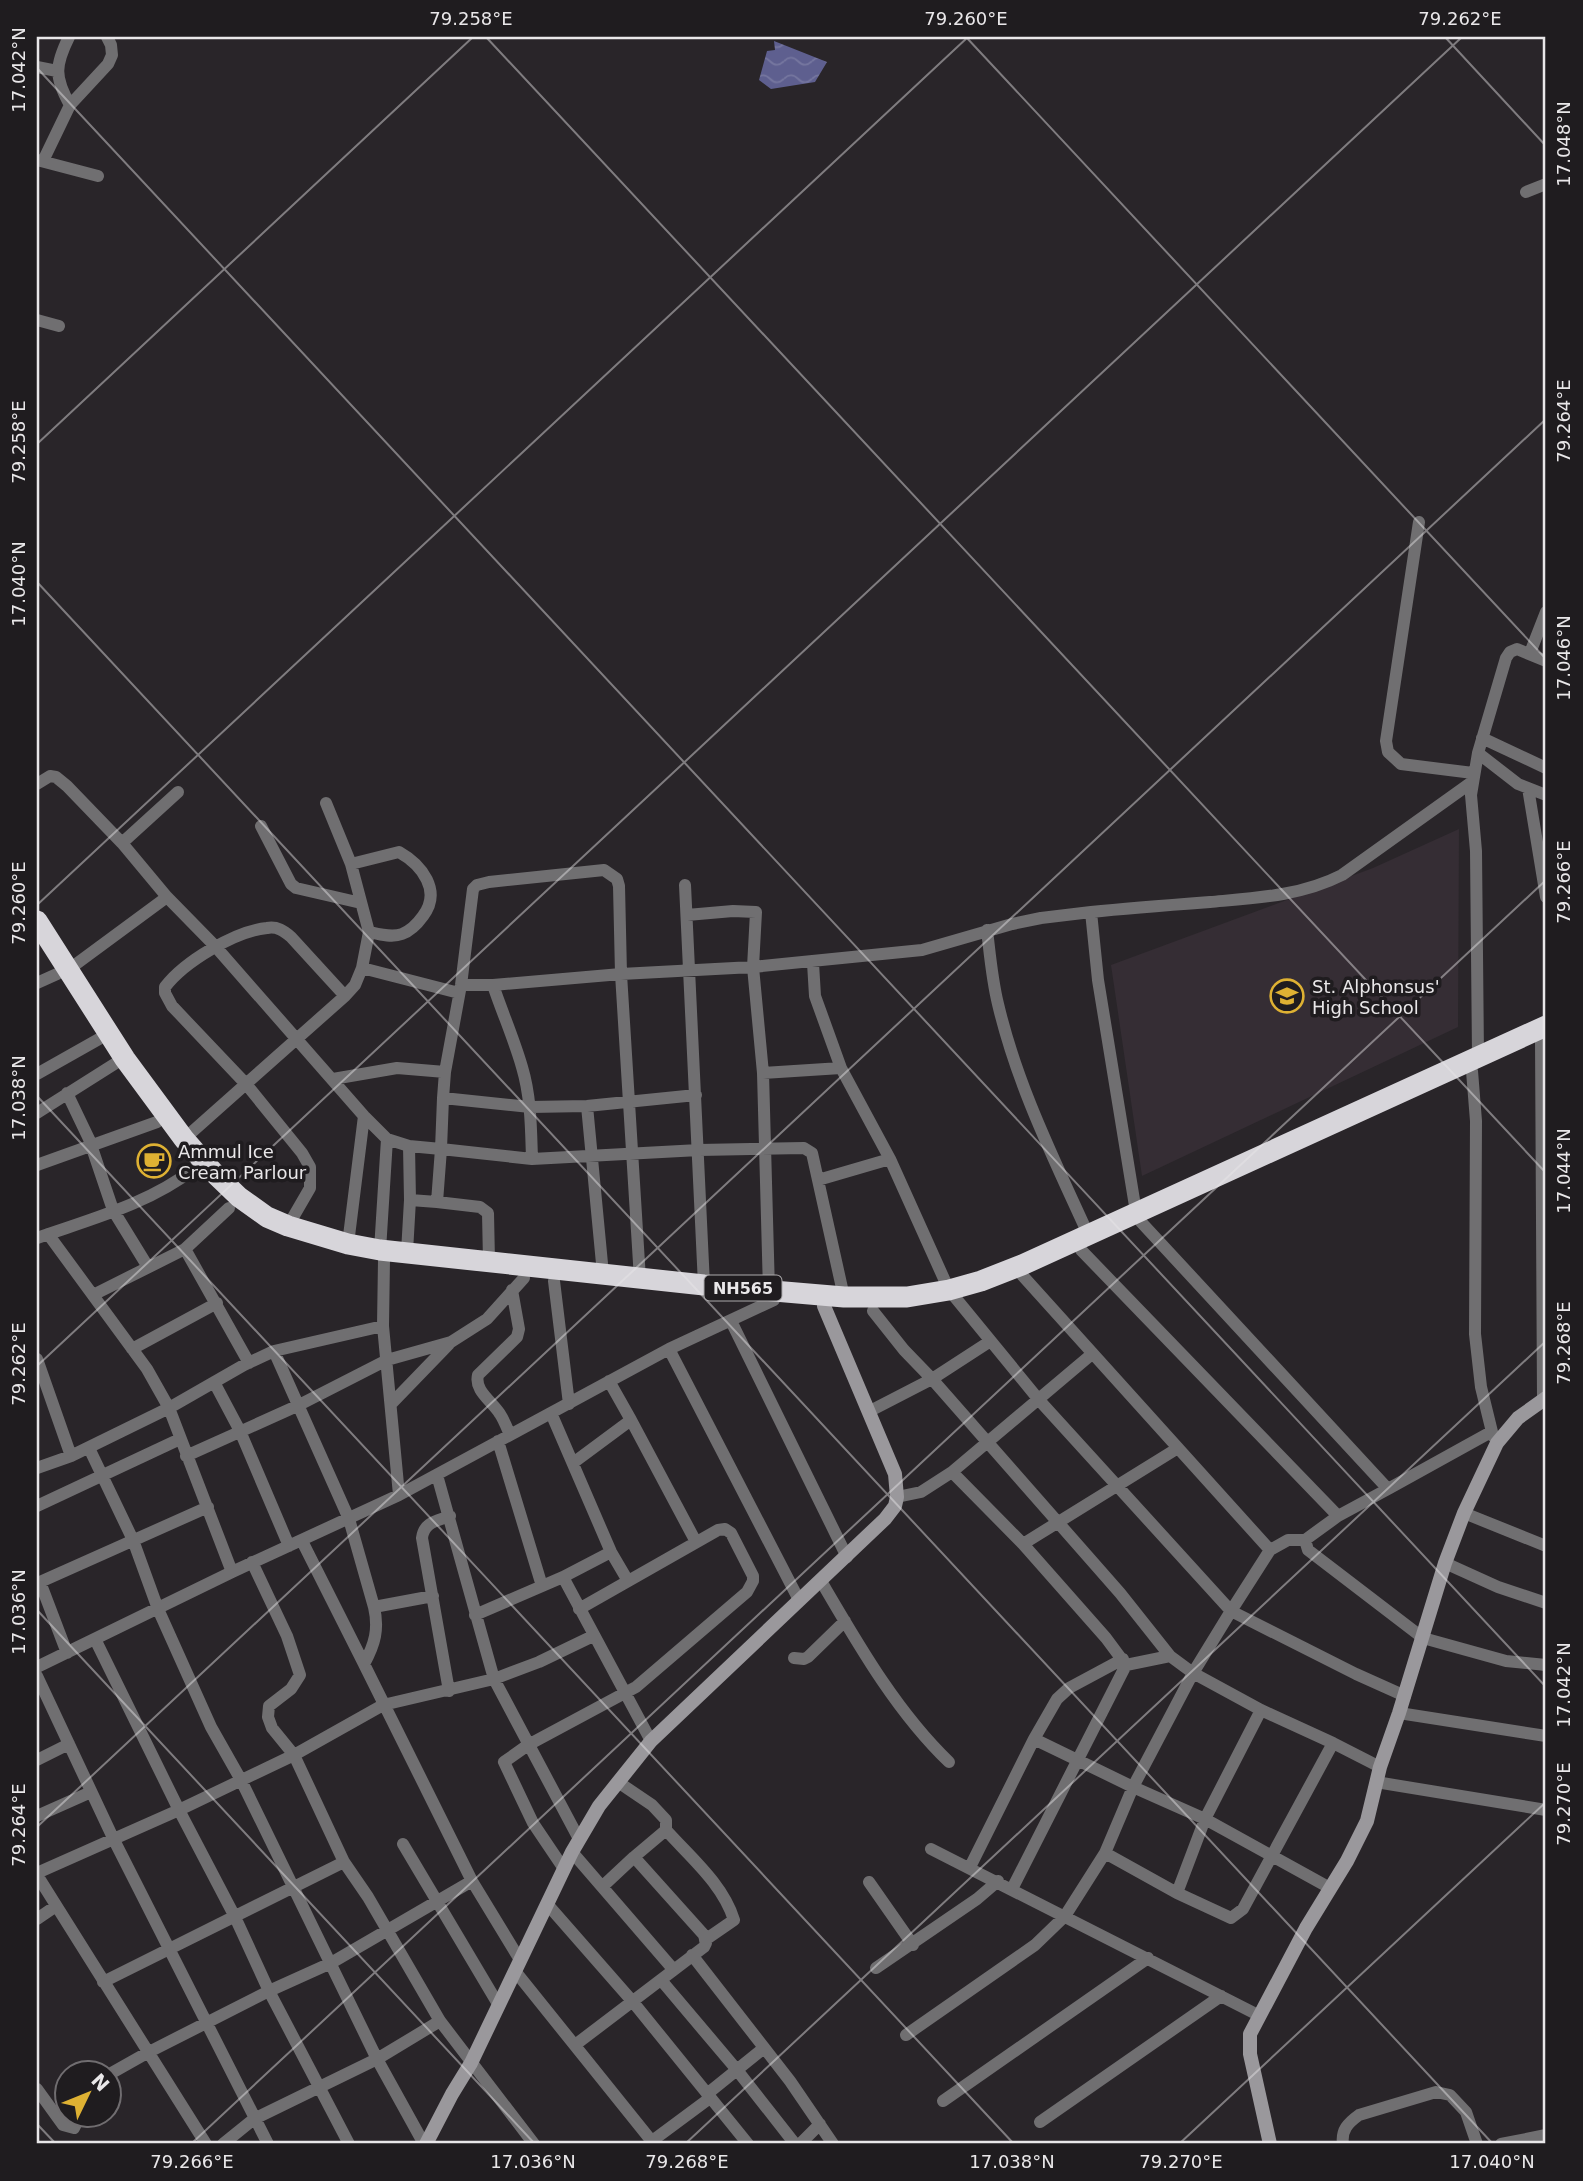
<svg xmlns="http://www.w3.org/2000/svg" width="1583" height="2181" font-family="'DejaVu Sans',sans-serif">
<defs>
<pattern id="water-waves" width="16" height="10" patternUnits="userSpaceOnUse" patternTransform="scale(1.75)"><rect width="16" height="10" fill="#5e5f8f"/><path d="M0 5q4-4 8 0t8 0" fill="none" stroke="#75769f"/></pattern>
</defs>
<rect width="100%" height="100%" fill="#292529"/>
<path fill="#352d34" d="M1459 829 1458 1027 1142 1176 1111 965 1373 868Z"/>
<path fill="url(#water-waves)" d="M774 41 827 62 815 82 771 89 759 80 767 51 775 50Z"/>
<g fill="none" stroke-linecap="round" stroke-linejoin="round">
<path stroke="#706f71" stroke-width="12" d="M69 37C55 65 54 77 70 105
M37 67 57 71
M37 160 98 176
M43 161 70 105 108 64 112 55 111 45 107 37
M1526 192 1546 184
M37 320 59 326
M1419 522 1386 741 1388 752 1401 764 1473 773
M1530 653 1546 612
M1482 738 1546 768
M1478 753 1518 784 1546 795
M37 784 50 776 56 777 67 786 122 843 167 897 215 946 364 1116 387 1139 409 1146 410 1200 407 1252
M1528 788 1546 897
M261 826 291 884 296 888 361 903
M122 843 178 792
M351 864 399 852C422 865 442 891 423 916 418 923 410 931 402 934 392 938 378 934 369 932
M685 885 704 1285
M1091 912C1130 908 1170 905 1210 902 1255 898 1301 896 1342 875L1472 782
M687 915 733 911 756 912 753 967 621 974 493 985C502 1012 514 1039 522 1067 531 1097 531 1128 532 1159L699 1150 804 1148 812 1153 818 1180
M987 930C990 955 992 980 998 1004 1017 1085 1054 1159 1088 1234
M813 963 815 996 841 1068
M362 968 459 993
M68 970 167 897
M37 983 57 974
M461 985H493
M1541 1040 1543 1400
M1478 1056 1476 851 1471 795 1478 753 1506 658 1510 652 1517 649 1546 661
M1472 1071 1476 1121 1475 1334 1481 1387 1493 1436
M445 1072 461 985 473 889 477 885 489 882 604 870 617 879 619 886 621 974 640 1279
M763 1073 841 1068 890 1159 949 1290 1039 1400 1231 1611 1270 1550 1022 1275
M37 1074 99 1039
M333 1079 397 1068 445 1072 443 1098
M67 1093 89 1139 113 1210 148 1267
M587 1106 603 1274
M37 1113 116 1063
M184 1139 345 996 355 985 362 968 369 932 351 864 326 803
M409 1146 441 1149 437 1202 480 1207 488 1213 489 1261
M532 1159 441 1149 443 1098 530 1107 587 1106 696 1095
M37 1165 157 1122
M410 1200 437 1202
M1141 1222 1388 1489 1491 1432
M288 1226 310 1188V1167L302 1153 246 1084 172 1006 165 993V987C184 962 235 931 267 928 277 926 284 931 291 937L345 996
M48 1234 147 1369 169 1408 244 1365 274 1351
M37 1238C91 1219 149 1204 195 1168
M348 1244 364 1116
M185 1249 249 1363
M380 1250 387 1139
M1081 1250 1338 1516 1305 1540 1308 1550 1423 1638 1506 1661 1546 1665
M384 1260 383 1326 399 1495
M554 1281 569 1404
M769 1291 763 1073 753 967 922 950 1012 924 1041 918 1091 912 1098 980 1136 1212
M93 1295 185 1249 229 1208
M844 1297 818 1180 890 1159
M731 1321 847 1557
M383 1326 274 1351 349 1519 374 1607 433 1596
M989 1342 932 1379 1120 1593 1170 1656 1193 1673 1261 1710 1333 1743
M132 1349 217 1303
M669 1349 799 1600
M37 1359 71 1456
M214 1382 240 1431 289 1546
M391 1404 449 1344
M870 1411 932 1379 904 1350 873 1311
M551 1413 611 1552 628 1581
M631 1420 696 1542
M510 1435C507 1428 504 1420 500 1414 492 1401 474 1391 478 1375L517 1337 519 1329 512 1290
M498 1441 542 1586
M89 1448 133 1540 158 1609 211 1727 241 1780 377 2059 424 2144
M186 1456 297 1406 387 1360 451 1342 487 1319 524 1278
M573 1463 631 1420 609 1381
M37 1468 71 1456 169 1408 232 1572
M437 1475 494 1679 579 1839
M897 1497 921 1492 952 1472
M37 1506 180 1439
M1464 1513 1546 1546
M1338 1516 1388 1489
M302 1541 364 1664
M1023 1544 1178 1448
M1270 1550 1288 1540H1305
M252 1562 287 1636 300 1675 291 1689 269 1706 268 1717 272 1728 294 1755 344 1862 368 1897 440 2021 534 2144
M1445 1563 1498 1587 1546 1603
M563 1577 651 1741
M821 1581C858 1644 896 1711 949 1762
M374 1607C379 1629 375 1644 364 1664L472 1881 520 1960
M475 1615 563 1577 611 1552
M95 1639 179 1810 235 1917 269 1991 349 2144
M67 1653 40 1582 208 1507
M794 1658 804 1659 808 1657 845 1621
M1126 1665 1170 1656
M37 1667 232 1572 399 1495 669 1349 774 1300
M37 1676 114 1840 268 2144
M449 1691 422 1538C424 1522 437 1521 450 1516
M1399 1713 1546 1736
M1034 1739 1133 1787 1205 1819 1330 1888
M37 1760 69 1744
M618 1782 652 1805 666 1820V1830L634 1857
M1376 1782 1546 1810
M37 1816 91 1792
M666 1830C690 1857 723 1884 734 1920L705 1940
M403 1844 498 2004
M931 1849 1260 2016
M572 1852 673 1969
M1105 1853 1177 1893 1231 1918 1243 1909 1333 1743 1380 1767
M970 1867 1034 1739 1057 1699 1069 1688 1123 1659
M564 1869 533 1823 504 1762 528 1745 636 1687 747 1592 753 1581V1576L731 1533 725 1529 718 1530 579 1609
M37 1873 179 1810 294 1755 383 1705 494 1679 539 1662 593 1636
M37 1875 206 2144
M869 1882 913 1945
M1012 1889 1126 1665 1106 1638 1023 1544 952 1472 1092 1354
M1177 1893 1205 1819 1261 1710
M548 1905 633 2002 748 2144
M37 1919 56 1906
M692 1955 790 2081 833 2144
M876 1968 977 1899 998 1881
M515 1971 654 2144
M661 1980 737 2070 795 2144
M103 1982 344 1862
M906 2035 1035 1945 1065 1916 1105 1853 1133 1787 1193 1673 1231 1611 1356 1674 1405 1696
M575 2045 704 1947 706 1943 704 1935 634 1857 603 1886
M108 2075 147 2053 269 1991 331 1963 472 1881
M37 2089 63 2125 74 2128 81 2114
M707 2094 764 2048
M943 2101 1148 1958
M1040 2122 1221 1996
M652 2141 710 2098
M223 2144 254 2119 377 2059 440 2021
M800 2144 820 2124
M1343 2144C1341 2130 1348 2123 1359 2115L1436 2092 1450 2095 1466 2112 1477 2144
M1501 2144 1546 2135"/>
<path stroke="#9a989c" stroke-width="14" d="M426 2144 452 2094 471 2063 572 1852 599 1806 651 1741 885 1519 895 1506 897 1497 895 1474 824 1306
M1270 2144 1250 2054V2034L1306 1928 1347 1861 1367 1821 1380 1767 1399 1713 1445 1563 1464 1513 1497 1443 1518 1418 1546 1398"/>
<path stroke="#d7d5da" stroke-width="21" d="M37 921 125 1059 184 1139 214 1173 239 1197 267 1217 288 1226 348 1244 380 1250 704 1285 844 1297H907L949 1290 981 1281 1022 1265 1546 1026"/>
</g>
<path fill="none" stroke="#e9e7e9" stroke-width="2" stroke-opacity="0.45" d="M486 37 1546 1173M966 37 1546 659M1445 37 1546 146M37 68 1546 1687M37 444 473 37M37 582 1493 2144M37 905 968 37M37 1096 1014 2144M37 1366 1462 37M37 1610 535 2144M37 1827 1546 419M37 2124 56 2144M191 2144 1546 880M685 2144 1546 1341M1179 2144 1546 1802"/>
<defs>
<symbol id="school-ring" viewBox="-11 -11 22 22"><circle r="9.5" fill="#1f1c1f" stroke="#deb133" stroke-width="1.5"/><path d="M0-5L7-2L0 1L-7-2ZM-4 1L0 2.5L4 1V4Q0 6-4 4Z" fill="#deb133"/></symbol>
<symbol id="cafe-ring" viewBox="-11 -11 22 22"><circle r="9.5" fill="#1f1c1f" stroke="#deb133" stroke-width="1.5"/><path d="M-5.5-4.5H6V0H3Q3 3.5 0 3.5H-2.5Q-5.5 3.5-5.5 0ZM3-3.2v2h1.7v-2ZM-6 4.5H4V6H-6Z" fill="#deb133"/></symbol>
</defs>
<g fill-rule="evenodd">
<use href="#school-ring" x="1268" y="977" width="38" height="38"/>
<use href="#cafe-ring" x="135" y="1142" width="38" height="38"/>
</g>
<g text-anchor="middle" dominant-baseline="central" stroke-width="7" stroke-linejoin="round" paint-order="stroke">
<rect fill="#1f1c1f" stroke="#acaaac" stroke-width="2" x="704.5" y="1275.5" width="77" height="25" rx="5"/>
<g font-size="16" font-weight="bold" fill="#e9e7e9">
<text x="743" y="1288">NH565</text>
</g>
<g font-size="18" fill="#e9e7e9" stroke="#1f1c1f" text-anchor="start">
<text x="1312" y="986">St. Alphonsus'<tspan x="1312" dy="21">High School</tspan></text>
<text x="178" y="1151">Ammul Ice<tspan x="178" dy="21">Cream Parlour</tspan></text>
</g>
</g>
<rect width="1583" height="2181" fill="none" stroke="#1f1c1f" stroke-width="77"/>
<g transform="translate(88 2094) rotate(47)"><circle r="33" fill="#1f1c1f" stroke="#706d70" stroke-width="2"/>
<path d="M0-5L12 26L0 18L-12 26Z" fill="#deb133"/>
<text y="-10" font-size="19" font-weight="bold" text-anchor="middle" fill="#e9e7e9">N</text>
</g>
<rect x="38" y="38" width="1506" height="2104" fill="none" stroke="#e9e7e9" stroke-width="2.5"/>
<g font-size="18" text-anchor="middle" fill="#e9e7e9">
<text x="471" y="25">79.258°E</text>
<text x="966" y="25">79.260°E</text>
<text x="1460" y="25">79.262°E</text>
<text transform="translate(19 70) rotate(-90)" y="6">17.042°N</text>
<text transform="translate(1564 144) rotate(-90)" y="6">17.048°N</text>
<text transform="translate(1564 421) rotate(-90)" y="6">79.264°E</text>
<text transform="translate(19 442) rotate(-90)" y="6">79.258°E</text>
<text transform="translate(19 584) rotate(-90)" y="6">17.040°N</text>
<text transform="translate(1564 658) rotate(-90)" y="6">17.046°N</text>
<text transform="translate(1564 882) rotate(-90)" y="6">79.266°E</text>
<text transform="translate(19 903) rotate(-90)" y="6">79.260°E</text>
<text transform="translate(19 1098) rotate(-90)" y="6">17.038°N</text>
<text transform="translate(1564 1171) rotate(-90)" y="6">17.044°N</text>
<text transform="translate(1564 1343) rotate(-90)" y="6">79.268°E</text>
<text transform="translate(19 1364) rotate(-90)" y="6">79.262°E</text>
<text transform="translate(19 1612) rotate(-90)" y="6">17.036°N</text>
<text transform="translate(1564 1685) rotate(-90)" y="6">17.042°N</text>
<text transform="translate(1564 1804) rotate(-90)" y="6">79.270°E</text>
<text transform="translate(19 1825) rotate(-90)" y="6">79.264°E</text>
<text x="192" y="2168">79.266°E</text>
<text x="533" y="2168">17.036°N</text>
<text x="687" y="2168">79.268°E</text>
<text x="1012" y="2168">17.038°N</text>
<text x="1181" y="2168">79.270°E</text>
<text x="1492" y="2168">17.040°N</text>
</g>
</svg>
